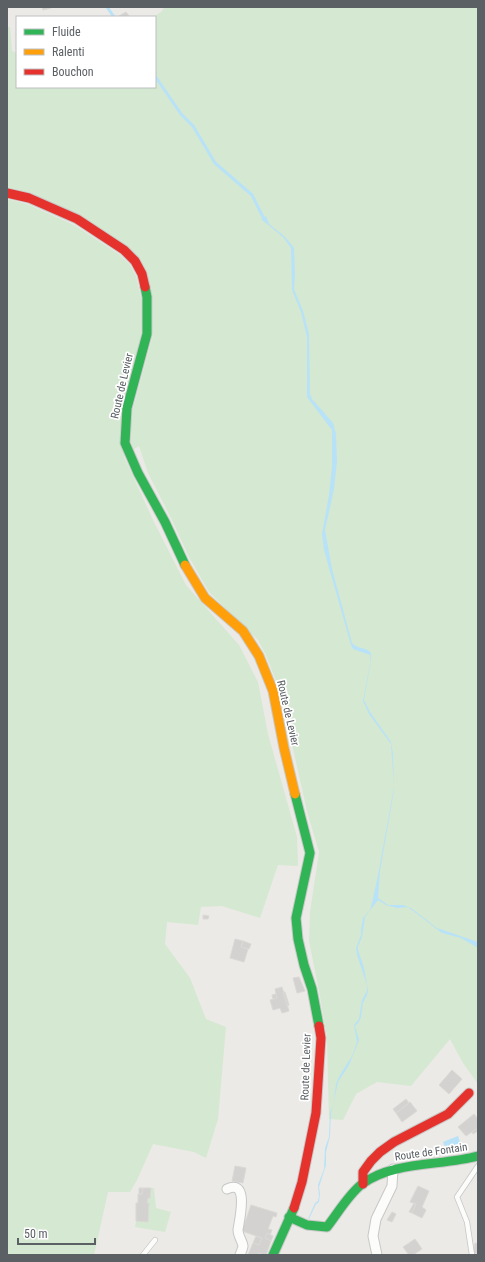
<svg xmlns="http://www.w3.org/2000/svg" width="485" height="1262" font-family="'Roboto Condensed',sans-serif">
<rect width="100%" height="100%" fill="#ebeae6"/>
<path fill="#d5e8d1" d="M164 7H478V1084L463 1063 450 1039 411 1086 377 1082 356 1094 343 1120 329 1119 327 1037 319 991 309 941 310 912 319 852 307 811 280 691 266 655 258 640 209 592 189 557 172 520 148 473 139 446 134 449 131 442 130 426 133 409 153 335 139 258 7 187V27H10L12 51 17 53V87H155L154 17 162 11Z
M7 199 27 204 74 225 120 255 130 265 136 276 141 298V334L124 457 154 522 186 585 239 645 258 682 268 734 297 837 298 866 278 865 260 918 222 906 201 907 198 925 167 922 165 944 190 978 206 1019 226 1027 218 1119 206 1158 194 1152 153 1144 137 1180 130 1192H108L94 1255H7Z
M151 1188H154L156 1208 171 1212 165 1232 135 1227 136 1221H148L149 1203H147L148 1198H150Z"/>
<path fill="#b8e2f8" d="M266 216 269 224 284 236 291 244 294 248 295 274 294 289 303 311 309 334 310 394 312 399 333 423 336 434 337 461 334 489 325 530 332 569 352 643C357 649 366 647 371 653L370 666 364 700 370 712 391 742 393 754 394 790 380 871 378 898 388 905H403L411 908 437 928 478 942V948L461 938 442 933 408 907 397 908 386 905 378 900 365 917 362 937 358 946V950L364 968 368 990 367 995 363 1003 361 1017 359 1022 355 1026 359 1040 349 1065 338 1082 331 1113 330 1136 326 1152V1165L319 1187 320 1194 319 1202 316 1204 309 1219H308L315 1203 318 1201 319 1196 318 1185 324 1169 325 1148 329 1137 330 1112 333 1105 336 1084 340 1075 352 1056 357 1042 354 1025 359 1019 362 1000 367 991V985L357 955 356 948 361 935V930L363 918 370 910 372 903 378 875 394 787 391 744 369 714 363 701 370 664V655L353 649 351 645 324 550 322 534 329 495 332 467V430L307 397V337L301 312 292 290 291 248 283 237 261 219Z
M458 1136 461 1145 446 1150 443 1142Z"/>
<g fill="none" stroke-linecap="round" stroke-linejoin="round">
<path stroke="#b8e2f8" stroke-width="3" d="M107 7 114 17
M155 76 181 114 193 126 215 163 252 195 263 217"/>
</g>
<path fill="#d3d2d0" stroke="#dad9d5" d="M42 7H51V8L43 10Z
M126 12 130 17H120L119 16Z
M203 915 209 916 208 919H203Z
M235 939 243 941 241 947 248 949 244 962 230 958Z
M243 941 251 944 249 949 241 947Z
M299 977 305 991 297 993 293 978Z
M282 987 289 1011 282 1013 280 1008 273 1010 270 1000 277 998 275 989Z
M283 992H285L289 1005 287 1006Z
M276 994 277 998 273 999 272 995Z
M452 1070 462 1079 449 1094 439 1085Z
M406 1099 409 1103 396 1113 393 1109Z
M410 1102 417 1111 402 1122 396 1113Z
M474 1114 478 1119V1131L476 1129 466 1136 458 1127Z
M476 1129 478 1131 473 1134 472 1132Z
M235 1166 246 1168 243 1183 232 1181Z
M418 1186 429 1191 422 1207 426 1210 422 1218 412 1213 416 1204 410 1202Z
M139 1188H143L142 1194H139Z
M143 1188H151L150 1198H148L147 1203H149L148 1222 136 1221V1203H138V1194H142Z
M414 1203 416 1204 412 1213 409 1212Z
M251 1205 277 1213 276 1217 273 1216 268 1229 272 1230 270 1235 267 1233 265 1238 271 1241 266 1255 258 1253 257 1255H248L253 1243 259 1245 262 1238 242 1231Z
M392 1212 396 1214 392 1222 387 1220Z
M267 1233 273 1236 271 1241 265 1238Z
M256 1236 262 1238 259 1245 253 1243Z
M415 1239 422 1249 413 1255H409L403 1247Z
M475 1243 478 1244V1254L473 1253Z"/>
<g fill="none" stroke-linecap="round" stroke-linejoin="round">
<defs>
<path id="lane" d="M143 1255 155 1240
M472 1255 467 1222 457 1197 478 1166"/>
<path id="street" d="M227 1189C250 1178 239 1221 238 1230 238 1236 242 1240 243 1246 243 1248 241 1252 240 1255
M377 1255 373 1236 376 1219 392 1186 393 1169"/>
<path id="fast" d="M145 287 147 297V334L127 408 125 443 138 473 165 522 185 565
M295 794 310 853 296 918 298 939 304 965 312 989 319 1026
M289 1217 307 1225 327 1227C338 1213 348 1195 362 1184 392 1161 442 1166 478 1156
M273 1255 294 1208"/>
<path id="slow" d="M185 565 205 598 243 631 259 656 273 691 284 748 295 794"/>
<path id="jam" d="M7 193 29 198 77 219 124 250 135 261 142 274 145 287
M363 1184V1172L371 1161 380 1152 394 1142 448 1114 469 1093
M294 1208 302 1182 316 1113 321 1038 319 1026"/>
</defs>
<use href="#lane" stroke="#c7c7c7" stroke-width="6"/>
<use href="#street" stroke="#c7c7c7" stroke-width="11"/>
<use href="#fast" stroke="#c8c8c8" stroke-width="11"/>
<use href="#slow" stroke="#c8c8c8" stroke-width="11"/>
<use href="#jam" stroke="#c8c8c8" stroke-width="11"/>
<use href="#lane" stroke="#fcfcfb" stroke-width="4.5"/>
<use href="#street" stroke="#fcfcfb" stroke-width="9"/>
<use href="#fast" stroke="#30b455" stroke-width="9"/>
<use href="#slow" stroke="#ff9f0a" stroke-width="9"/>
<use href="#jam" stroke="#e5322d" stroke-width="9"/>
</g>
<g text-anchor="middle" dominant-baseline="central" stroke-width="3.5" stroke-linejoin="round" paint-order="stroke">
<g font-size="11" fill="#5b6064" stroke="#fff">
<text transform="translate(122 386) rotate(-77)">Route de Levier</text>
<text transform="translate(288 713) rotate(77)">Route de Levier</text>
<text transform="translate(306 1067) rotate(-88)">Route de Levier</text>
<text transform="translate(431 1152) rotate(-8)">Route de Fontain</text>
</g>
</g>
<rect width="485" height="1262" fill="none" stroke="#5b6064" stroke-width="16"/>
<rect x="16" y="16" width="140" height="72" fill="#ffffff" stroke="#bdbfc1"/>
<rect x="24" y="29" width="20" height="6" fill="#30b455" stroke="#bdbfc1"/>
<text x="52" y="36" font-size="12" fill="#5b6064">Fluide</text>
<rect x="24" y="49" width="20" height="6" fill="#ff9f0a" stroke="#bdbfc1"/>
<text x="52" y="56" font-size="12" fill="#5b6064">Ralenti</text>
<rect x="24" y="69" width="20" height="6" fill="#e5322d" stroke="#bdbfc1"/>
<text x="52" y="76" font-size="12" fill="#5b6064">Bouchon</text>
<path d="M18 1238v6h77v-6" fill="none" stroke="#5b6064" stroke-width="2"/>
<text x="24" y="1238" font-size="12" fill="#5b6064" stroke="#ffffff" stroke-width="3" paint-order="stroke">50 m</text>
</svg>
